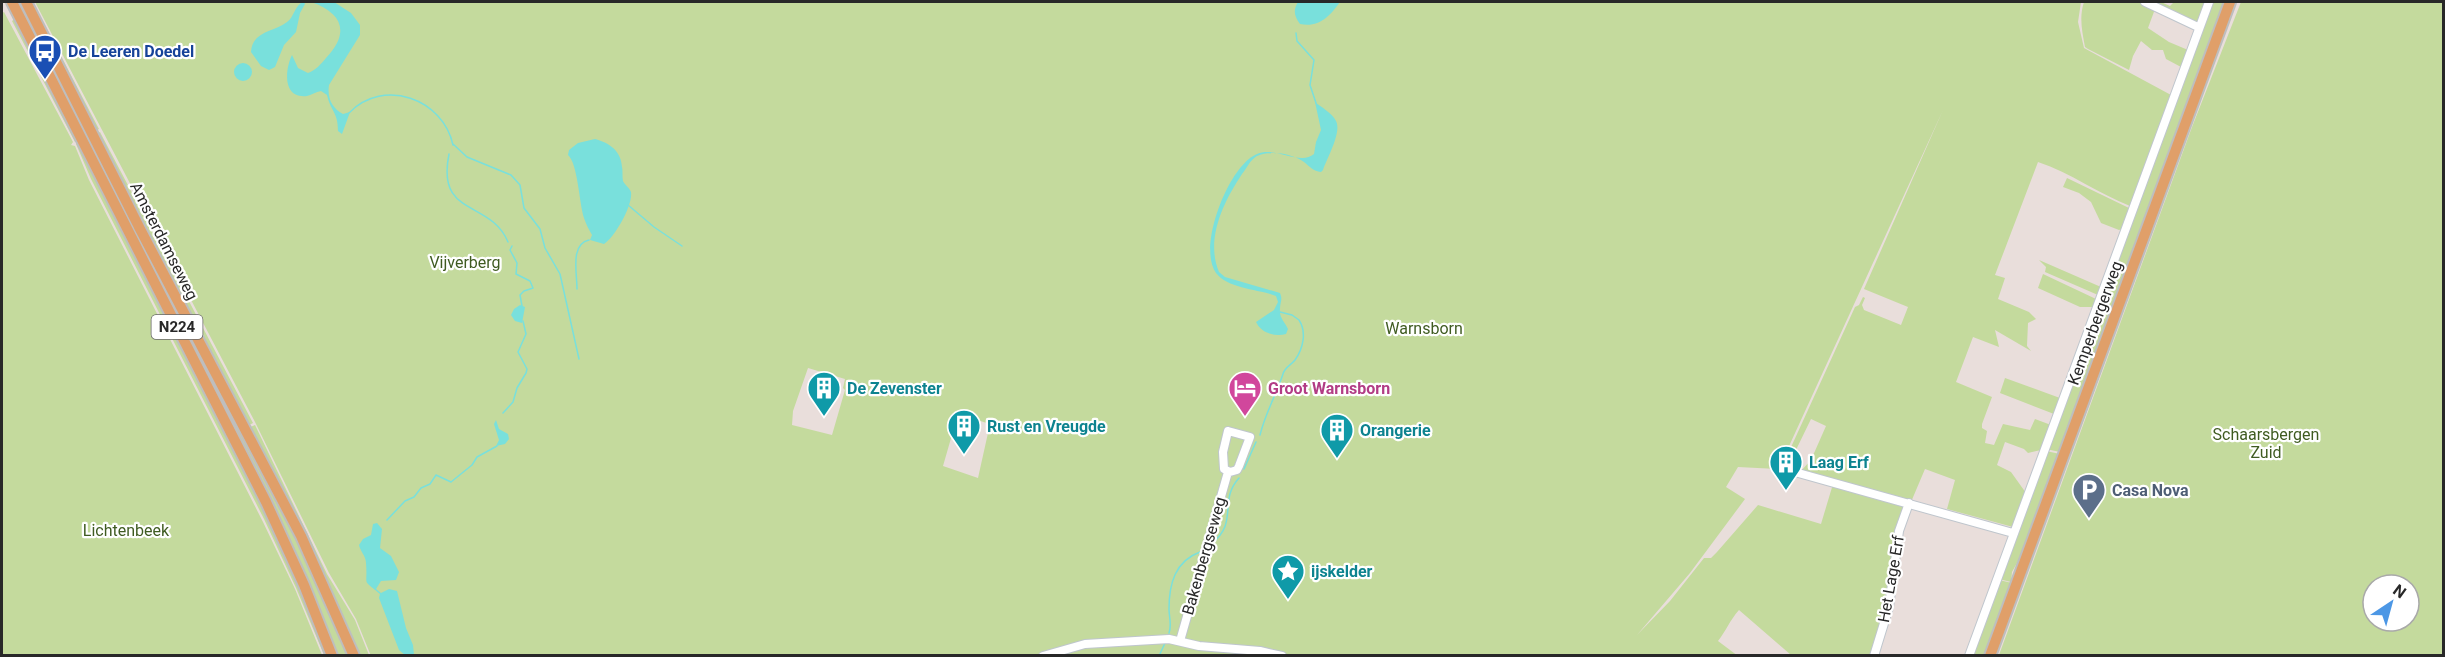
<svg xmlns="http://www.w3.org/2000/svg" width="2445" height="657" font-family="Roboto,sans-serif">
<rect width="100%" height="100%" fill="#e9dedb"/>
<path fill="#c4da9d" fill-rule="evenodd" d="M35 2H2081L2078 22 2084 48 2171 95 2130 206C2099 194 2071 173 2038 162L1995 275 2005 278 1998 299 2029 312 2036 319 2028 323 2027 346 2031 351 1995 330 1999 347 1973 337 1956 382 1992 397 1982 424V428L1987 431 1985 443 1994 445 2003 424 2030 430 2035 419 2051 425 2041 450 2028 453 2024 449 2005 442 1997 465 2011 472 2026 493 2013 527 1947 509 1955 480 1925 469 1911 502 1800 472 1811 460 1826 426 1811 419 1794 454 1792 467 1786 464 1792 445 1855 307 1859 305 1863 297 1865 298 1862 305 1864 310 1901 325 1908 307 1864 289 1943 110 1790 444 1783 465 1777 469 1738 467 1726 487 1745 499 1690 573 1637 635 1670 601 1704 558H1711L1717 552 1758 505 1821 524 1833 484 1905 506 1886 607 1871 655H1791L1739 610C1730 620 1726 631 1718 641L1738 656H371L356 619 329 573 255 422ZM808 368 845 379 843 388 845 390 832 435 792 425 793 411ZM958 414 990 424 978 478 943 466Z
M2084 2H2141L2155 9 2148 28 2169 42 2188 50 2181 67 2166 59 2163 50H2152L2141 41 2133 56 2129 70 2088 49 2085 47C2082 31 2079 17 2084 2Z
M2147 2H2161L2170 6 2174 2H2206L2198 21 2194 24Z
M2211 2H2226L2060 452 2046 449Z
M2241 2H2443V655H1999L2192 127ZM2373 585H2409V621H2373Z
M36 8 99 129 95 131 33 9Z
M4 12 73 142 71 145 75 146 89 180 263 522 295 589 322 655H2V13Z
M16 18 37 65 78 140 75 142 12 21Z
M100 132 253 423 247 426 129 200 109 155 96 134Z
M90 137 297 536 350 655H335L86 140Z
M80 142 109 207 138 258 286 551 328 655H324L296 588 264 519 91 179 76 144Z
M2173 163 2176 165 2084 419 2070 455 2067 454Z
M2067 178 2129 208 2122 229 2119 230 2101 223 2091 202 2079 193 2063 187Z
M2039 260 2101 287 2098 295 2045 272 2046 267Z
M2043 274 2096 299 2093 307H2080L2038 288Z
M2005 378 2060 398 2054 414 2000 393Z
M255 425 327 574 355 620 369 655H357L248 428Z
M2046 451 2060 454 2027 545 2012 572 2011 582 1999 579Z
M1999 580 2012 583 1986 655 1972 656Z"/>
<path fill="#79e0dc" d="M311 2H334L351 13 360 25V35L329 85C327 98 332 108 343 114L350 112 342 134 338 131C338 112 331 112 327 95L321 91C316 92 311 95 307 96 282 99 285 69 292 55L298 68 308 73C316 70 321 64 326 58 350 33 343 13 311 2Z
M1298 2H1340C1330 16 1319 28 1300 24 1294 16 1293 10 1298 2Z
M301 3 304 2 305 4 300 13 296 32 284 45 275 67 269 70 261 66 251 52C252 31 274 32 287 22 294 17 294 8 301 3Z
M234 72a9 9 0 1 1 18 0a9 9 0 1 1-18 0Z
M1315 102C1321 107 1332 113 1336 121 1342 132 1327 158 1323 170L1321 172C1313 171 1310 167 1304 162 1292 153 1270 150 1257 156 1250 160 1247 168 1242 174 1224 201 1205 239 1219 272L1225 277 1280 293C1283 300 1280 302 1280 309 1279 318 1285 322 1288 329L1286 334C1275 337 1261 333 1256 322L1274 310 1278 302 1276 296C1259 289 1228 289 1216 273 1197 247 1229 165 1257 154 1276 146 1300 166 1314 154L1316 142 1321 130Z
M595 139C610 143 621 151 622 167 623 171 622 176 623 181 625 185 629 187 631 192 633 205 615 237 604 244L590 240 592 235C589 230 586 224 584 218 579 203 578 164 568 155L569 150 578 143Z
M520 305 525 307 522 323 515 321 511 315 514 309Z
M496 420 499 429 508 434 509 439 505 444 496 446 499 440 494 424Z
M377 523 382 529 380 548 391 556 399 572 396 580 381 581 376 589 381 593 389 589 397 591 406 628 413 645 414 655H405L399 650 379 598 380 594C361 578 368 588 366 563 366 556 360 551 359 545L363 539 371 535 373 524Z"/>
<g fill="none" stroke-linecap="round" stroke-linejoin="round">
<path stroke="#79e0dc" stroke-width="1.5" d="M1296 33 1297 41 1314 60 1310 85 1316 103
M349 113C384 77 443 99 453 145
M453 144 467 157 511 175 520 185 524 208 540 229 545 248 560 274 579 359
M449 154C436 218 490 199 508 242
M628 205 654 227 682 246
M512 246 510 250 517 263 516 274 530 281 533 288 524 291 520 295 522 306
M577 289C577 273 570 244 589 240
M503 413 513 402 517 388 526 373 527 369 518 352 526 334 523 321
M1260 435C1265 414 1276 395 1283 374 1284 368 1291 365 1295 360 1303 349 1307 332 1299 320L1292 315 1280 312
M1244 469 1256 442
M387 520 405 501 414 497 421 488 430 484 436 475 451 482 472 465 477 457 497 446
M1212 543C1239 522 1218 501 1239 478
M1169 633C1172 625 1169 617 1169 609 1169 584 1175 561 1200 552
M1159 656 1165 643"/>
<defs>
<path id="minor" d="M2145 2 2198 27
M1228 431 1250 437 1239 466 1237 470 1230 472 1224 469 1223 452Z
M1784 469 2013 533
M1180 641 1228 472
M1043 656 1085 644 1169 639 1199 646 1260 651 1282 656
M1874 656 1889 607 1899 531 1909 503
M1969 656 2209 2"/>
<path id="major" d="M12 2 266 502 304 585 332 656
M26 2 140 229 301 536 354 656
M1990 656 2230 2"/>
</defs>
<use href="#minor" stroke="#bfc6cd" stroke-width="10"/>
<use href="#major" stroke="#bebebe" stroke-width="14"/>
<use href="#minor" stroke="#fff" stroke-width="8"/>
<use href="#major" stroke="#e09f69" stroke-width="10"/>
</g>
<defs>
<symbol id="bus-pin" viewBox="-11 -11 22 30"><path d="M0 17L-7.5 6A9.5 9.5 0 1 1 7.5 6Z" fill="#1a4fb4" stroke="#fff"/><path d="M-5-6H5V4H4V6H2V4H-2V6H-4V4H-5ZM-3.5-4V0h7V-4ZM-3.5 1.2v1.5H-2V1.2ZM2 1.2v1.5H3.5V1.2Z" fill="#fff"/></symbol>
<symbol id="building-pin" viewBox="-11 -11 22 30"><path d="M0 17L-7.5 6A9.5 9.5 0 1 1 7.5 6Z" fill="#0f9aa8" stroke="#fff"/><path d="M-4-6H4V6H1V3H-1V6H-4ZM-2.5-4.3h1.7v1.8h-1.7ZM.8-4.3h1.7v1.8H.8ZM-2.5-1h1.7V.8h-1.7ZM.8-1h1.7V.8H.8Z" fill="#fff"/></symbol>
<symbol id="hotel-pin" viewBox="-11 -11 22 30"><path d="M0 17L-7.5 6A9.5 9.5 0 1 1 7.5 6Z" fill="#d1479c" stroke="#fff"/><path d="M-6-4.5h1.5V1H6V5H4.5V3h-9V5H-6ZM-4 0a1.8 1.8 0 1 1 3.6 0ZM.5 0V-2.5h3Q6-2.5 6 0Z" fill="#fff"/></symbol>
<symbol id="parking-pin" viewBox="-11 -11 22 30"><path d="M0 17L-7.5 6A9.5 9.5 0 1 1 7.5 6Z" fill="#5c6f8a" stroke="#fff"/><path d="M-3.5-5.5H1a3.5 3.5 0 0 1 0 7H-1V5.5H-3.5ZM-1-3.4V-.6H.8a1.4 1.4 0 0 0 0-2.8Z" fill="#fff"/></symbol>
<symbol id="sight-pin" viewBox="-11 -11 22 30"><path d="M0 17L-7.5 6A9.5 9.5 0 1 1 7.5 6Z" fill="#0f9aa8" stroke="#fff"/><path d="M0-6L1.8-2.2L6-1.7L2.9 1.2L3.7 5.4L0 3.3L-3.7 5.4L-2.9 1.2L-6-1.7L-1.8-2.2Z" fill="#fff"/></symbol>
</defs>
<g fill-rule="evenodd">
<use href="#bus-pin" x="26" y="32" width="38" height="52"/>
<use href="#building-pin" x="805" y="369" width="38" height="52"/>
<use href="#hotel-pin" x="1226" y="369" width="38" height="52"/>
<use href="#building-pin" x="945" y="407" width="38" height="52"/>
<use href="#building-pin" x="1318" y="411" width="38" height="52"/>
<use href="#building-pin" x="1767" y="443" width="38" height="52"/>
<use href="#parking-pin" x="2070" y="471" width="38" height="52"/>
<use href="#sight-pin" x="1269" y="552" width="38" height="52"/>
</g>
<g text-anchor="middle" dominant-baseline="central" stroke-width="4.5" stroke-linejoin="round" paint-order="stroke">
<rect fill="#fff" stroke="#686868" stroke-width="1.5" x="151.5" y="315" width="51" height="24" rx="4.5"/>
<g font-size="15" font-weight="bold" fill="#282828">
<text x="177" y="327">N224</text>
</g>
<g font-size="16" font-weight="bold" fill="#164399" stroke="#fff" text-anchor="start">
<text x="68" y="51">De Leeren Doedel</text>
</g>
<g font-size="16" fill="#282828" stroke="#fff">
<text transform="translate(164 241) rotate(63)">Amsterdamseweg</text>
<text transform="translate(2095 323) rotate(-70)">Kemperbergerweg</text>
<text transform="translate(1204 556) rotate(-74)">Bakenbergseweg</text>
<text transform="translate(1891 579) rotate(-80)">Het Lage Erf</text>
</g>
<g font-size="16" fill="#3f5b21" stroke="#fff">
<text x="465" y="262">Vijverberg</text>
<text x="1424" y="328">Warnsborn</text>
<text x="2266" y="434">Schaarsbergen<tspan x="2266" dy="18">Zuid</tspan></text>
<text x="126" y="530">Lichtenbeek</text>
</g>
<g font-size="16" font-weight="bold" fill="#0d838f" stroke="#fff" text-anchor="start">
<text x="847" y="388">De Zevenster</text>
<text x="987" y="426">Rust en Vreugde</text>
<text x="1360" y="430">Orangerie</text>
<text x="1809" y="462">Laag Erf</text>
<text x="1311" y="571">ijskelder</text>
</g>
<g font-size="16" font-weight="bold" fill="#b23c85" stroke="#fff" text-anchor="start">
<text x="1268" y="388">Groot Warnsborn</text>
</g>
<g font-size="16" font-weight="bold" fill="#4e5e75" stroke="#fff" text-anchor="start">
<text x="2112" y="490">Casa Nova</text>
</g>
</g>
<rect width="2445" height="657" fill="none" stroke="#282828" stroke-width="6"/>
<g transform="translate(2391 603) rotate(36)"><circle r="28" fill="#ffffff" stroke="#a9a9a9" stroke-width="1.5"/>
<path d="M0-4.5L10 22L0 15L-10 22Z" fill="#4c97e5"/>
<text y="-9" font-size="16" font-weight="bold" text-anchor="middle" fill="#282828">N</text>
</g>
</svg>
